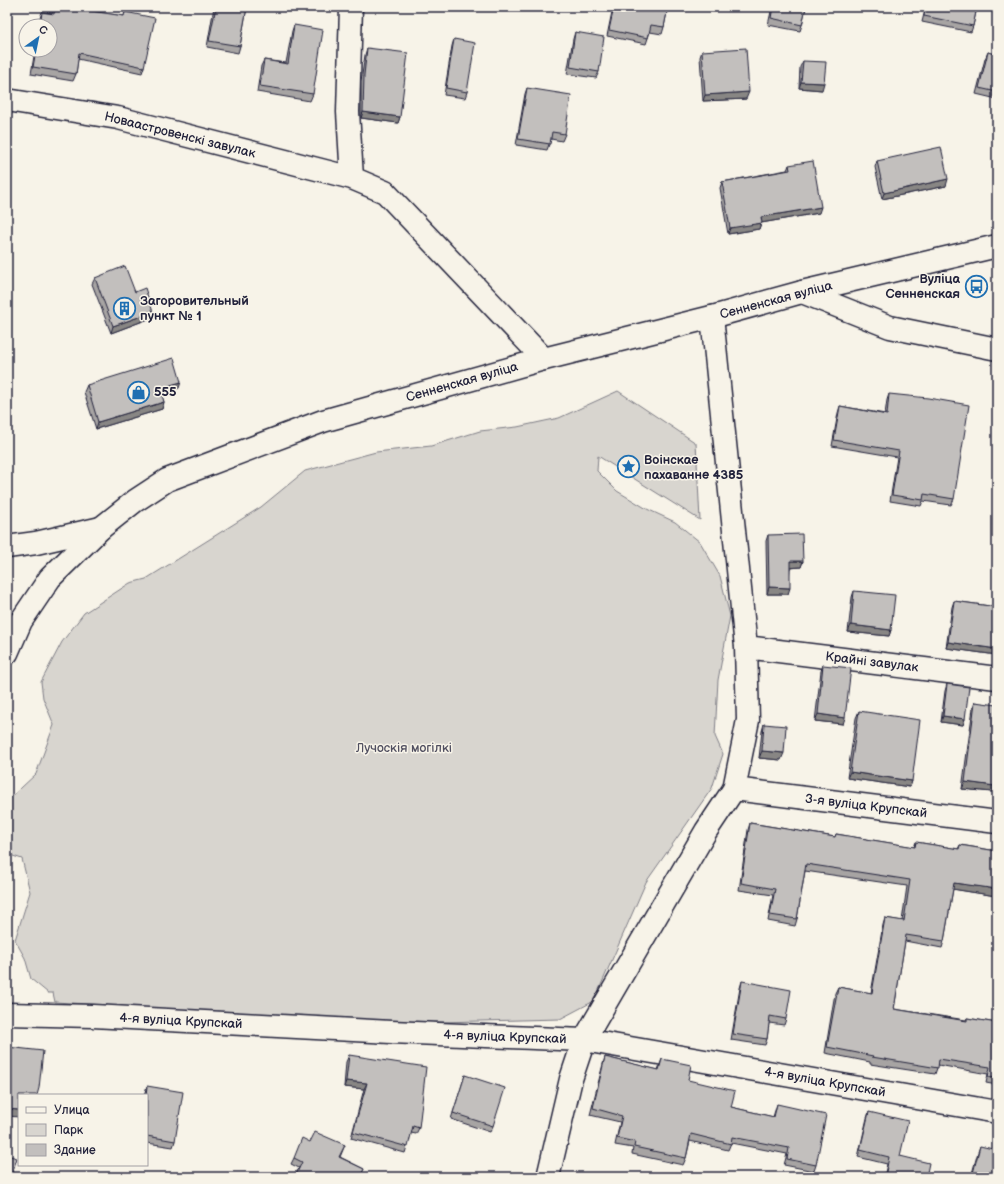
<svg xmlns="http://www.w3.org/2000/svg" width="1004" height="1184" font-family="'Balsamiq Sans',sans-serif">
<rect width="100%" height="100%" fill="#f7f3e8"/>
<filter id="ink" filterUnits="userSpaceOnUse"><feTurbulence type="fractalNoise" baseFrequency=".025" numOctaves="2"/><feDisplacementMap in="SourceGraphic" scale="8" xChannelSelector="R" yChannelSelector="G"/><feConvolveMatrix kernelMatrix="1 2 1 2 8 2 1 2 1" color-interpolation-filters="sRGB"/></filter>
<g filter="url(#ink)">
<path fill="#d8d5cf" stroke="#7d7c85" d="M618 391 696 443 700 520 598 456 597 471 617 491 647 509 675 522 700 542 720 576 730 616 718 680 715 736 723 754 712 788 646 882 594 1001 560 1019 401 1023 55 1002 53 993H48L31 979 25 958 15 940 30 892 22 859 7 854V801L36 774 54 725 43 698 41 682 62 642 84 613 130 583 146 579 261 507 305 471 376 452 431 446 480 431 517 427 559 418Z"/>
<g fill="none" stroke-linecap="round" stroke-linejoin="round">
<defs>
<path id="minor" d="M351 7 348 112 352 178 385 192 544 359
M7 100 118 118 352 178
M802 292 890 327 997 349
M7 547 36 543 101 528
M746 647 997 678
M734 789 997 822
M7 1014 93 1016 391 1032 584 1040 997 1112
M548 1177 571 1079 584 1040 706 831 734 789 748 720 746 647 712 317"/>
<path id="tertiary" d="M7 653 21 621 50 578 101 528 135 501 167 480 323 421 544 359 712 317 802 292 997 246"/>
</defs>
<use href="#minor" stroke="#22223b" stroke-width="25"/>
<use href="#tertiary" stroke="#22223b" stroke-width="25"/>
<use href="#minor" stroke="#f7f3e8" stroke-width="22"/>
<use href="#tertiary" stroke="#f7f3e8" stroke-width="22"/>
</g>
<path fill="#a7a4a3" stroke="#22223b" d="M54 7H65L124 16 125 12 144 67 142 73 78 59 76 74 73 81 31 74 35 50H50V26H39L40 18 42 12 52 13Z
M214 7H247L240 46 238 53 207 47Z
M613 7H668L664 27 662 34 650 32 646 44 607 36Z
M772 7H806L802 25 800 31 768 25Z
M914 7H977L973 26 971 32 922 22 925 10 913 8Z
M294 25 313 94 310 101 257 92 261 66 264 60 286 63 292 31Z
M575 32 599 72 596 78 567 74 573 39Z
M454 39 467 92 465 98 444 95 452 46Z
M367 48 400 117 398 123 361 118V81L365 55Z
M702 51 746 99 703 101 700 57Z
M988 52 997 55V99L976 94 985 59Z
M803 61 822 90 799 88 800 67Z
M527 88 565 134 562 141 551 139 547 150 516 145 525 94Z
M877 161 946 186 882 199 875 167Z
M789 165 819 213 761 223 759 229 728 234 720 188 722 182 787 170Z
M95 278 135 292 153 312 151 318 111 333 92 284Z
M87 385 179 388 161 394 164 402 162 409 96 429 84 392Z
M889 394 954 499 951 505 923 501 921 506 890 501 897 457 832 446 838 413 840 406 885 414 887 400Z
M768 535 803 561 801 567 790 568 788 594H767L766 541Z
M854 591 891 630 889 636 848 632 852 597Z
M954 601 997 607V655L946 648 952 607Z
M823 665 843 724 815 721 821 671Z
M947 684 965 719 963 725 941 722 945 691Z
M975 702 992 792 962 789 973 708Z
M859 711 912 781 910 787 847 778 856 718Z
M764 724 781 760 759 758 762 731Z
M750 823 835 837 836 834 914 847 916 842 958 849 960 845 997 851V903L995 902 996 896 953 889 944 941 942 948 905 941 894 1009 966 1020 967 1018 997 1023V1085L986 1083 988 1074 938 1065 935 1074 870 1064V1062L825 1053 835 993 838 987 871 993 883 925 885 918 902 921 907 886 805 871 797 919 795 926 768 921 773 895 739 890 748 830Z
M742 981 786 1019 784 1025 769 1023 767 1039 765 1045 731 1040 740 988Z
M349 1055 419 1128 416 1134 411 1133 405 1153 351 1138 364 1089 344 1087 346 1062Z
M605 1057 658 1070 662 1059 688 1080 731 1107 773 1117 777 1104 816 1165 814 1171 784 1165 787 1154 731 1143 728 1150 690 1141 686 1158 683 1165 632 1154 633 1148 615 1145 620 1122 590 1115 603 1064Z
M465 1075 493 1126 490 1132 451 1119Z
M147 1086 175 1141 173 1147 147 1143V1095H144Z
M869 1112 900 1156 926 1177H884L887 1164 858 1157 867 1118Z
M310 1142 345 1145 340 1157 364 1169 360 1177H295L299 1168 291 1164 294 1158Z
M980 1146 997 1177H971L978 1152Z"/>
<path fill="#888684" stroke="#22223b" d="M452 7H461V8Z
M801 82 824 83 822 90 799 88Z
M749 92 746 99 703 101 705 95Z
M363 112 400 117 398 123 361 118Z
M948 179 946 186 882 199 884 193Z
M821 207 819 213 761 223 759 229 728 234 730 228 761 217Z
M153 312 151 318 111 333 113 326Z
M181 382 179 388 158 395 160 388Z
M164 402 162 409 96 429 98 422Z
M790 561H803L801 567 788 568Z
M769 587 790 588 788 594H767Z
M851 625 891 630 889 636 848 632Z
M948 642 997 649V655L946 648Z
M818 714 845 718 843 724 815 721Z
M943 716 965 719 963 725 941 722Z
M762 751 784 753 781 760 759 758Z
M850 772 912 781 910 787 847 778Z
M965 782 995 786 992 792 962 789Z
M954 883 997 889V893L996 896 952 889Z
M346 1081 367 1083 364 1089 344 1087Z
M7 1109 19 1110V1117L7 1116Z"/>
<path fill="#c2bfbd" stroke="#22223b" d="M55 7H65L124 16 125 12 155 18 144 67 79 53 76 74 33 67 36 50H50V26H40L42 12 54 14Z
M216 7H247L240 46 209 41Z
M614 7H668L664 27 651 25 648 38 609 30Z
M773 7H806L802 25 771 18Z
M926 7H977L973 26 924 16Z
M294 25 323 30 313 94 260 86 264 60 288 64Z
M575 32 604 37 599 72 570 67Z
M454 39 475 43 467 92 446 88Z
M367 48 408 53 400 117 363 112 364 75Z
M746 48 749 92 705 95 702 51Z
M988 52 997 55V92L979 88Z
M803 61 826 62 824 83 801 82Z
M527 88 571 95 565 134 552 132 550 144 518 139Z
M941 147 948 179 884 193 877 161Z
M813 161 821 207 761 217 762 223 730 228 722 182 790 170 789 165Z
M125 266 135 292 145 288 153 312 113 326 95 278Z
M174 358 181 382 160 388 164 402 98 422 87 385Z
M889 394 928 398 969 405 954 499 924 494 923 500 892 495 899 451 834 440 840 406 887 415Z
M802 534 803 561H790V588L769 587 768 535Z
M854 591 895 595 891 630 851 625Z
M954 601 997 607V649L948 642Z
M823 665 851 668 845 718 818 714Z
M947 684 969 687 965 719 943 716Z
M975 702 997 705V768L995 786 965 782Z
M859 711 920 720 912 781 850 772Z
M764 724 786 726 784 753 762 751Z
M750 823 835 837 836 834 915 847 916 842 959 849 960 845 997 851V889L954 883 944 941 906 935 894 1009 967 1021V1018L997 1023V1078L988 1077 990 1067 939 1059 938 1068 872 1057 873 1056 827 1047 838 987 872 993 885 918 904 921 910 880 806 864 797 919 770 915 775 889 741 883Z
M742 981 791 990 786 1019 770 1016 767 1039 733 1034Z
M7 1047 43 1051 39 1088 37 1095H19V1110L7 1109Z
M349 1055 426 1067 419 1128 413 1126 408 1147 353 1132 367 1083 346 1081Z
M605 1057 659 1070 662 1059 691 1065 688 1080 735 1091 731 1107 774 1117 777 1104 826 1115 816 1165 787 1159 789 1148 732 1137 731 1144 691 1134 686 1158 634 1147 635 1142 617 1138 622 1116 593 1108Z
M465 1075 505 1088 493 1126 453 1113Z
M147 1086 183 1092 175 1141 147 1136V1095H146Z
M869 1112 908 1121 900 1156 929 1163 926 1177H885L889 1157 860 1150Z
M315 1132 345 1145 339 1157 364 1169 360 1177H336L331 1175 330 1177H295L302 1162 294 1158 302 1138 310 1142Z
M980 1146 997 1150V1177H972Z
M7 1155 17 1158 11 1177H7Z"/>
</g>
<defs>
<symbol id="bus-ring" viewBox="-11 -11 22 22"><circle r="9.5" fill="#f7f3e8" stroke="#1f6fb2" stroke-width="1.5"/><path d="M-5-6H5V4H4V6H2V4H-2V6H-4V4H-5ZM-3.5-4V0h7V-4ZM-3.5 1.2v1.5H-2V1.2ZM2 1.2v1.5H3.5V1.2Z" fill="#1f6fb2"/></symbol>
<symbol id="building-ring" viewBox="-11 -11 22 22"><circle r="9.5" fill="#f7f3e8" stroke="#1f6fb2" stroke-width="1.5"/><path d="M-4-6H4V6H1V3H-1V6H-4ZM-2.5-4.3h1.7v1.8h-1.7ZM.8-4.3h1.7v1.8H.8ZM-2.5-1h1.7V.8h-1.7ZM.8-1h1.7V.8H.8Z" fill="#1f6fb2"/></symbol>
<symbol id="shop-ring" viewBox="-11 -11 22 22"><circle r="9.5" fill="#f7f3e8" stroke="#1f6fb2" stroke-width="1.5"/><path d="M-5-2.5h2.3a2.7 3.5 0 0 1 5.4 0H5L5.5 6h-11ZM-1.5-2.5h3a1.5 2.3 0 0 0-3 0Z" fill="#1f6fb2"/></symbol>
<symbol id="sight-ring" viewBox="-11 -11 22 22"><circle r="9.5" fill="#f7f3e8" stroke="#1f6fb2" stroke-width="1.5"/><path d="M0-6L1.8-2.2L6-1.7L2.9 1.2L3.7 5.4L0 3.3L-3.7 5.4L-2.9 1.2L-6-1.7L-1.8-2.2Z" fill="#1f6fb2"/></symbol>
</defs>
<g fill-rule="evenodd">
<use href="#bus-ring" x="964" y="274" width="25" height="25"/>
<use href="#building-ring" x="112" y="296" width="25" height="25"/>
<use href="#shop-ring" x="126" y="380" width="25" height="25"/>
<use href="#sight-ring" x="616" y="454" width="25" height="25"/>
</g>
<g text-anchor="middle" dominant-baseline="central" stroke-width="3" stroke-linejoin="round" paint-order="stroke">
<g font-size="13" fill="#22223b" stroke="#f7f3e8">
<text transform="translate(180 135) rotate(14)">Новаастровенскі завулак</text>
<text transform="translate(776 300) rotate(-15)">Сенненская вуліца</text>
<text transform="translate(462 382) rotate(-16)">Сенненская вуліца</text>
<text transform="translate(872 662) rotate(7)">Крайні завулак</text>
<text transform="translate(866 806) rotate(7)">3-я вуліца Крупскай</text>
<text transform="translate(181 1021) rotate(3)">4-я вуліца Крупскай</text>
<text transform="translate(505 1037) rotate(2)">4-я вуліца Крупскай</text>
<text transform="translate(825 1082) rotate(10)">4-я вуліца Крупскай</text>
</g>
<g font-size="13" font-weight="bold" fill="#22223b" stroke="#f7f3e8" text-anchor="start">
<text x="960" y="279" text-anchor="end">Вуліца<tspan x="960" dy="15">Сенненская</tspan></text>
<text x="140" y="301">Загоровительный<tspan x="140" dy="15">пункт № 1</tspan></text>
<text x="154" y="392">555</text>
<text x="644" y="460">Воінскае<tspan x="644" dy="15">пахаванне 4385</tspan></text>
</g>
<g font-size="13" fill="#504f60" stroke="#f7f3e8">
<text x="404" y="748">Лучоскія могілкі</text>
</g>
</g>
<rect width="1004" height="1184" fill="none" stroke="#f7f3e8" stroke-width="24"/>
<rect x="12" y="12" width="980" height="1160" fill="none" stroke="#22223b" stroke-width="1.5" filter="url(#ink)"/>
<rect x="18" y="1094" width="130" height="72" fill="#f7f3e8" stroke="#a29fa3"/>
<rect x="26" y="1107" width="20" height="6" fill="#f7f3e8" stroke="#a29fa3"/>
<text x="54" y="1114" font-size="12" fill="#22223b">Улица</text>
<rect x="26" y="1124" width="20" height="12" fill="#d8d5cf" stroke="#a29fa3"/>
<text x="54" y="1134" font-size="12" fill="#22223b">Парк</text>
<rect x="26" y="1144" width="20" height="12" fill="#c2bfbd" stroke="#a29fa3"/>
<text x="54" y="1154" font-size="12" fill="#22223b">Здание</text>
<g transform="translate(38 38) rotate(33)"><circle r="19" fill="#f7f3e8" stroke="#a29fa3"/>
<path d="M0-3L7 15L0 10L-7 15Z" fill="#1f6fb2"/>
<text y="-6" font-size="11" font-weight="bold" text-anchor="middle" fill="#22223b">С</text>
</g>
</svg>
